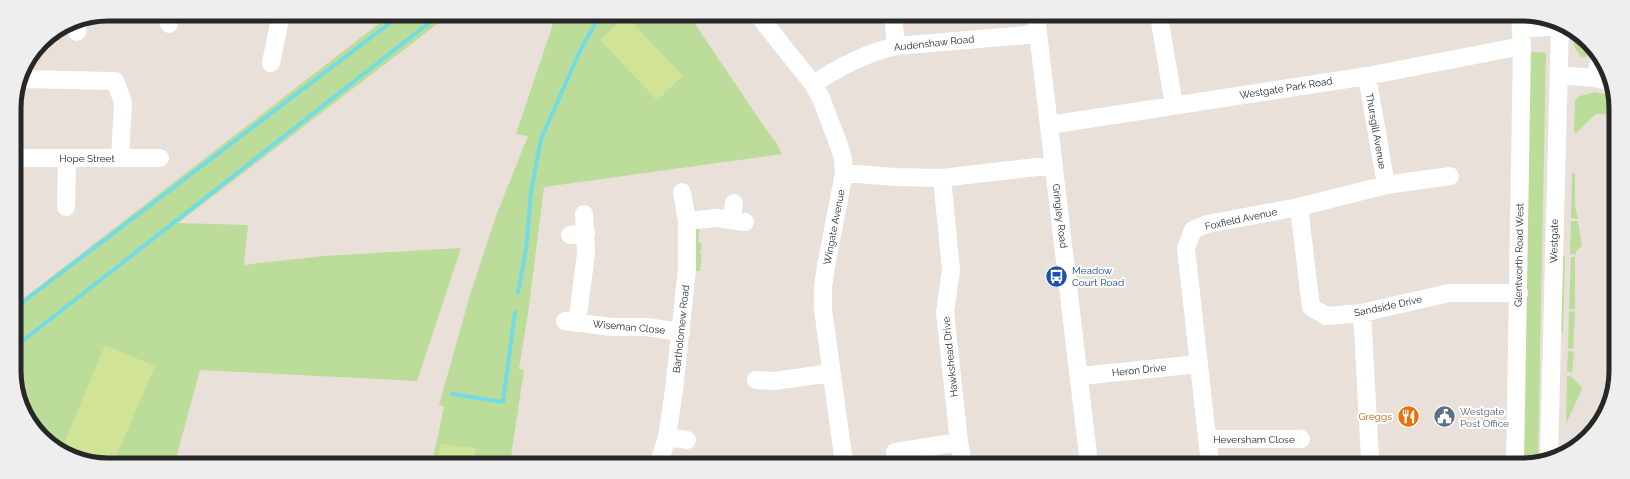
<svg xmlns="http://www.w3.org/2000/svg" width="1630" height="479" font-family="Raleway,sans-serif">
<rect width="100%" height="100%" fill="#e9e0da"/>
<path fill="#bcdc9a" d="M390 15H400L403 19 408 15H449L178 223 248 225 244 265 323 256 461 248 417 381 200 370 175 462H84L38 433 16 389 15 305Z
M556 15H689L765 128 776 142 782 154 544 187 528 313 519 369 524 370 510 463H432L444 407 439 405 470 295 496 216 528 136 516 134Z
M1573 33 1589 42 1594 53 1590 56 1582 57C1574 49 1573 45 1573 33Z
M1527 51 1546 53 1538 461 1528 465H1521Z
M1595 92 1614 96V114H1596L1576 133 1574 132 1575 100 1580 96Z
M1572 173H1575V206L1578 219 1571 218Z
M1571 221H1578L1582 246 1577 250 1575 255 1570 254Z
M700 227 698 242 702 243 700 254H702L700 271H696L694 228Z
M1563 256 1565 257 1563 334 1561 330Z
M1571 257H1575V309H1569Z
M1569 311 1575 312 1573 349 1568 348Z
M1568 351 1574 352 1572 373 1567 371Z
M1567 376 1573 377C1575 383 1581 383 1582 389L1566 424Z"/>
<path fill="#d0e396" d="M626 16 683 76 657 100 600 40Z
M105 345 155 366 114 462H84L62 448Z
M440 444 476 448 474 463H438Z"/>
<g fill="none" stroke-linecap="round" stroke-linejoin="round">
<path stroke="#73dbe4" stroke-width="4" d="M518 293 526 249 531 192 541 139 580 51 600 15
M15 308 399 16
M16 346 439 15
M452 394 503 402 515 312"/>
<path stroke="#fff" stroke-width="18" d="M758 15 813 84 821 98 838 143 843 158 844 173 826 266 823 287V309L844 463
M893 16 896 46
M1036 16 1089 464
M1159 16 1174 105
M169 24V14
M1521 29 1560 26
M77 32 78 20
M271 63 281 14
M1559 75 1595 78 1610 82
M1367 76 1386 185
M1595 78 1599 62
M20 79 115 81 123 102 120 158
M813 84C840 67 866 53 896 46L1038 34
M1049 125 1367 76 1522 46
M14 158H160
M844 173 895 177 942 178 1054 165
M942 178 951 270 945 312 959 442 963 464
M66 207 67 159
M1299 207 1311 307 1326 316 1362 313 1449 293H1519
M732 220 734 203
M687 221 716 218 745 222
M570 235 586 233
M1362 313 1370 458 1372 464
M565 321 612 327H646L681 332
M577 323 586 254 584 214
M1080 376 1199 364
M756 380 774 381 831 373
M667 437 687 440
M1207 439H1301
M895 452 959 442
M1549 457 1560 25
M659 463 667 437 674 390 687 269V221L682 192
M1210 464 1186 248 1193 230 1207 224 1299 207 1386 185 1450 176
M1515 465 1522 46 1520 17"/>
</g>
<defs>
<symbol id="bus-disc" viewBox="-11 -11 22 22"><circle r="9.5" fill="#1a4fb4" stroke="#fff"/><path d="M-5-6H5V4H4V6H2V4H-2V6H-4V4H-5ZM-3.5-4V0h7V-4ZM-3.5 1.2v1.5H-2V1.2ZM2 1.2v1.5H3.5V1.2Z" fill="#fff"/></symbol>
<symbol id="restaurant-disc" viewBox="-11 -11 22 22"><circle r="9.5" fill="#e8710a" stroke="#fff"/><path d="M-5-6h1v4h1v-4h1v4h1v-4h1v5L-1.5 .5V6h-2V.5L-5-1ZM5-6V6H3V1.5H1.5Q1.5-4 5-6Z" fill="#fff"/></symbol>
<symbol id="civic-disc" viewBox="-11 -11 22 22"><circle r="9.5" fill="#5c6f8a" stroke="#fff"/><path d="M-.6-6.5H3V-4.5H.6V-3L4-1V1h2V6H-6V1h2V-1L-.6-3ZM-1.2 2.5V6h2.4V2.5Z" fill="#fff"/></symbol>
</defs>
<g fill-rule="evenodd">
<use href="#bus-disc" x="1044" y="264" width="25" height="25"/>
<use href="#restaurant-disc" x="1396" y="404" width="25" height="25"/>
<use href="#civic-disc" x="1432" y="404" width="25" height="25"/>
</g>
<g text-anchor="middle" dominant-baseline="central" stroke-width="4" stroke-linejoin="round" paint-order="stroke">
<g font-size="10" fill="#272727" stroke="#fff">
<text transform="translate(934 43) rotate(-6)">Audenshaw Road</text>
<text transform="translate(1286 88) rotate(-9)">Westgate Park Road</text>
<text transform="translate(1376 131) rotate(80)">Thursgill Avenue</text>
<text x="87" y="158">Hope Street</text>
<text transform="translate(1060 216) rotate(83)">Gringley Road</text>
<text transform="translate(1241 219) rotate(-12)">Foxfield Avenue</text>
<text transform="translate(834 227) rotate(-79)">Wingate Avenue</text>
<text transform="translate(1554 241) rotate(-89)">Westgate</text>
<text transform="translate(1519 255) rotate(-89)">Glentworth Road West</text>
<text transform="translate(1388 306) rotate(-12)">Sandside Drive</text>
<text transform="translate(629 327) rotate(5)">Wiseman Close</text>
<text transform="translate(681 329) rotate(-84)">Bartholomew Road</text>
<text transform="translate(950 357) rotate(-96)">Hawkshead Drive</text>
<text transform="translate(1139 370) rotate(-6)">Heron Drive</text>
<text x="1254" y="439">Heversham Close</text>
</g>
<g font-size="10" fill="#164399" stroke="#fff" text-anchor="start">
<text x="1072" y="270">Meadow<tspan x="1072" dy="12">Court Road</tspan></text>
</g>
<g font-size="10" fill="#4e5e75" stroke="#fff" text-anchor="start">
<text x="1460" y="411">Westgate<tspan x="1460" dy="12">Post Office</tspan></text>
</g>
<g font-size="10" fill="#c56008" stroke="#fff" text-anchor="end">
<text x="1392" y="416">Greggs</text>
</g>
</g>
<path d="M0 0H1630V479H0ZM108 21H1522A87 87 0 0 1 1609 108V371A87 87 0 0 1 1522 458H108A87 87 0 0 1 21 371V108A87 87 0 0 1 108 21Z" fill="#eee" fill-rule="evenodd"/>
<path fill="none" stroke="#272727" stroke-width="5" d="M108 21H1522A87 87 0 0 1 1609 108V371A87 87 0 0 1 1522 458H108A87 87 0 0 1 21 371V108A87 87 0 0 1 108 21Z"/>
</svg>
